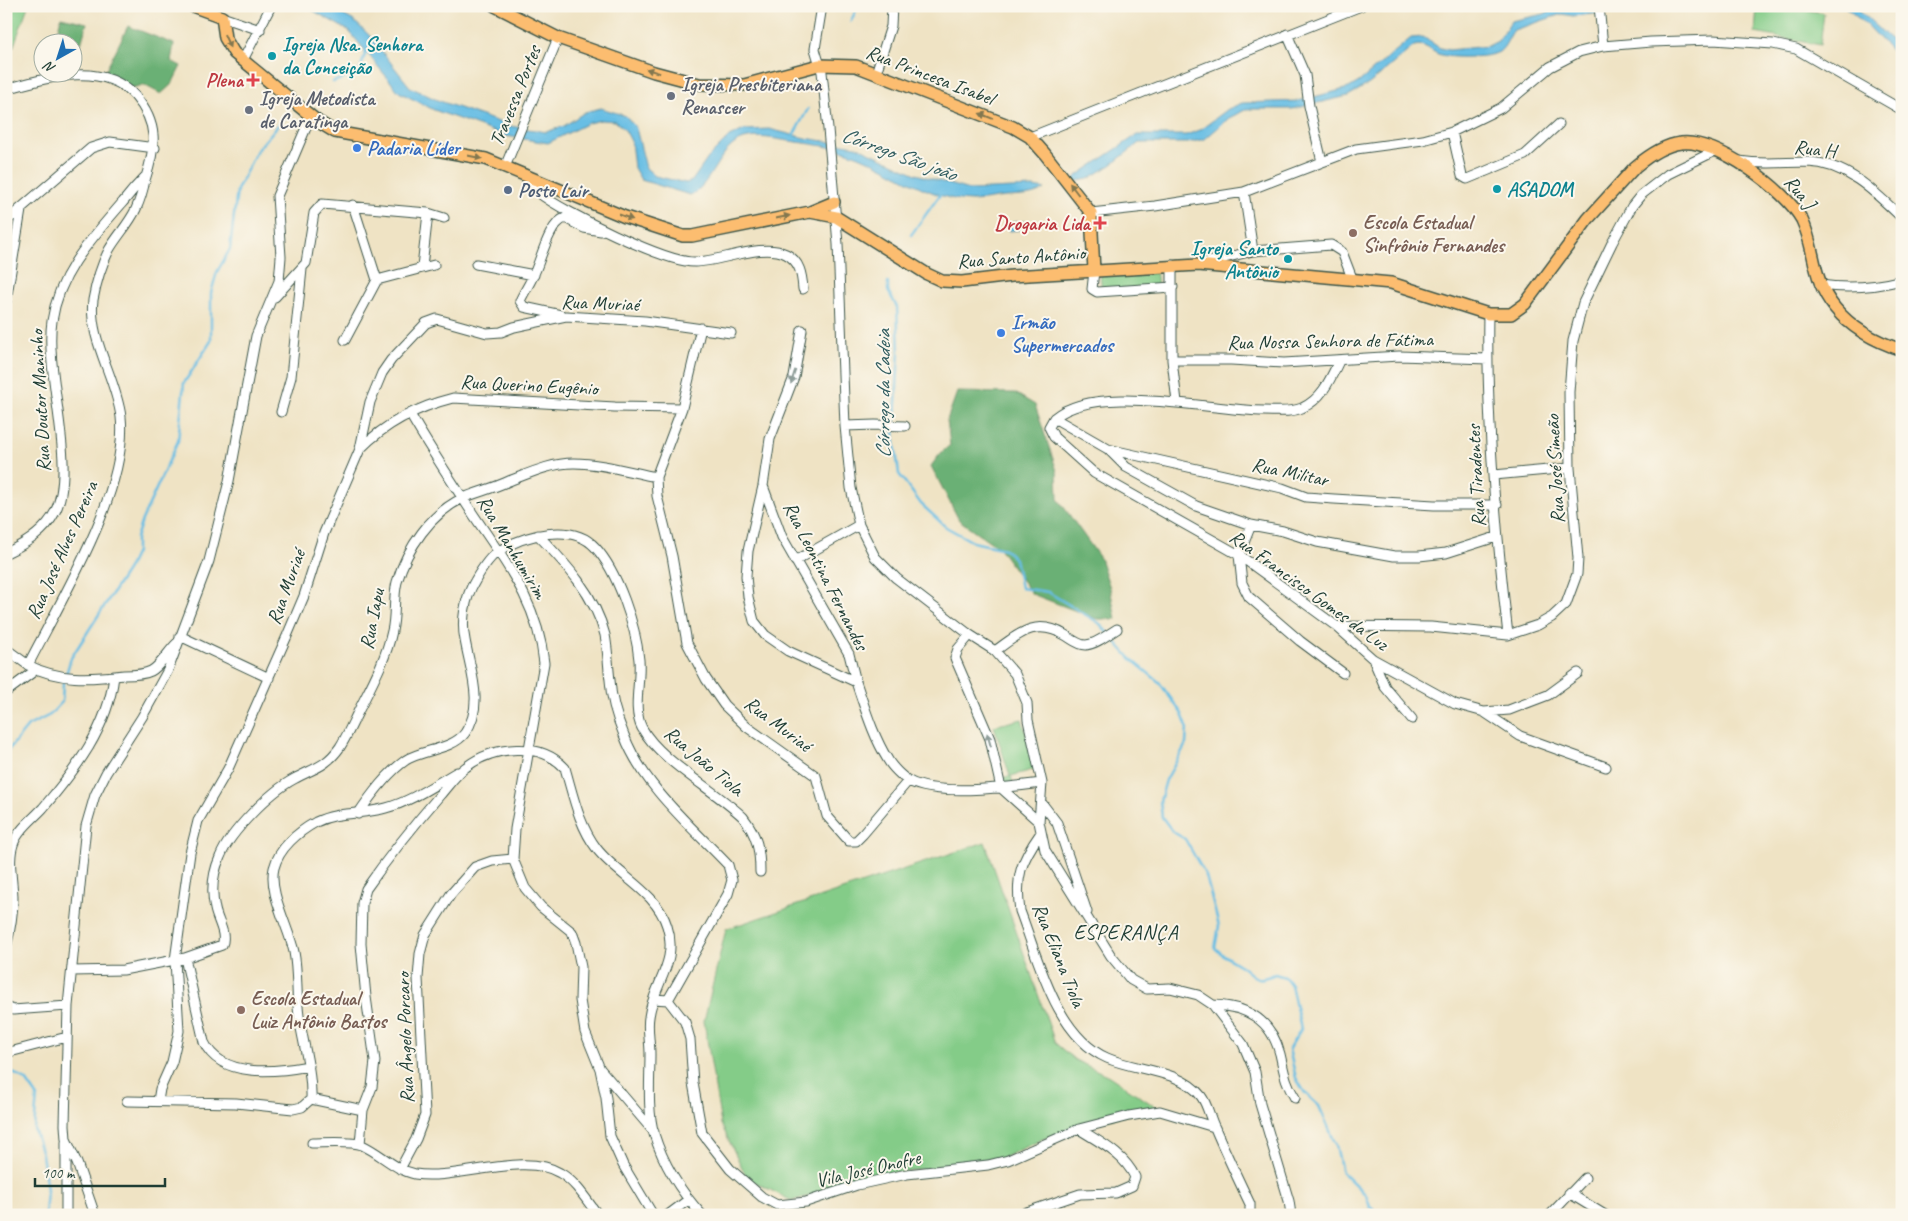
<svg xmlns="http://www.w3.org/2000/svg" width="1908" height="1221" font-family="Caveat,sans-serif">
<rect width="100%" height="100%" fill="#fbf7ec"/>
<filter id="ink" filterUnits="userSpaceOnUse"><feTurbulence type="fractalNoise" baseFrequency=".02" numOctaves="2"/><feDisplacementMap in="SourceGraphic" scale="10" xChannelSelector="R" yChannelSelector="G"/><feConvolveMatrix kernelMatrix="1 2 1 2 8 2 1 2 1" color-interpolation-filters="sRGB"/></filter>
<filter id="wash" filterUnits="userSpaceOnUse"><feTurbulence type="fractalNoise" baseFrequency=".0096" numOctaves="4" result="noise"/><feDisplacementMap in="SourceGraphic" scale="20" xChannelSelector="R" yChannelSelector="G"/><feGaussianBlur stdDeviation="1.12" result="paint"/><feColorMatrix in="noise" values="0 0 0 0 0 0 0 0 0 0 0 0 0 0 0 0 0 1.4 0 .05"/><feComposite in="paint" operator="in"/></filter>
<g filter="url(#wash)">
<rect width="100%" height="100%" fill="#efe3c4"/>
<path fill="#84cc88" stroke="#52845e" d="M6 6H28L13 48 6 46Z
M1757 6H1780L1824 13 1820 45 1755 33Z
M1156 269 1158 286 1102 291 1100 274Z
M1022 719 1036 769 1011 776 1013 784 1005 785 1002 778 1010 776 994 726Z
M985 842 1055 1043 1075 1060 1109 1076 1159 1109 1112 1118 1043 1139 994 1162 880 1174 792 1201 747 1178 721 1124 704 1021 726 929Z"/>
<path fill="#6bb074" stroke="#457654" d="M61 17 87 23 74 69 73 70 72 42H55Z
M128 26 174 44 171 61 181 66 172 84 161 94 144 85 131 88 104 74Z
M957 392 1015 393 1035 405 1057 471 1058 499 1100 558 1110 588 1116 619H1097L1032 594 999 548 959 520 931 466 940 454 950 445 947 420Z"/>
<path fill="#67bee4" stroke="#437e8c" d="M305 6H327L354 21 369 35 410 87 437 100 510 126 546 132 564 126 585 112 601 108 626 116 636 128 646 168 655 176 686 183 692 181 708 158 729 137 744 130 769 129 805 138 856 146 916 174 969 190 1033 187 1045 189C1033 197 1020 196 1005 197 994 198 982 201 971 201 931 200 895 171 859 156 837 147 813 144 789 141 775 139 758 135 744 139 718 147 711 187 690 195L641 180 634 168 631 141 625 130 615 121 601 120 588 123 548 143 506 136 434 110 399 92 349 31Z
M1584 6H1673L1573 16 1562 14 1514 30C1509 36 1506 47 1499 52 1488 58 1450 59 1438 54 1429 50 1425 43 1414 46L1369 84 1348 96 1292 109H1247L1229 118 1205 139 1188 143H1139L1111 165 1088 179 1072 182 1078 175 1137 135H1186L1200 130 1228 109 1242 103 1298 101 1349 88 1359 82 1411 38 1423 37 1440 48 1449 50 1488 46 1498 41 1511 21 1544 14 1555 8Z
M1844 6H1855L1902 50V62L1871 29Z
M1025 221 1026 229 1009 231 1008 223Z"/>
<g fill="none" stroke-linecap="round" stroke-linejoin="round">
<path stroke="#67bee4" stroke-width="2.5" d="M851 21 858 6
M333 82 359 73 367 48
M793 136 808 109
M911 235 942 192
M888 283V291L897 307 899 352 894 436 899 474 921 504 946 527 973 542 1005 549 1015 559 1021 588 1048 592 1099 623 1130 658 1159 682 1182 714 1187 727 1186 744 1166 780 1160 801 1162 817 1173 832 1185 839 1206 876 1219 926 1215 948C1223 956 1231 960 1241 966 1256 977 1254 983 1275 974L1285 977 1291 985 1301 1029 1289 1049 1296 1078 1305 1093 1319 1106 1336 1145 1342 1172 1366 1195 1370 1207 1377 1212 1391 1211 1399 1215
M6 753 28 726 50 715 62 702 63 684 71 658 128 569 136 552V538L142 520 178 441 184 383 211 341V293L217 272 230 249 237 190 257 150 285 117
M6 1069 26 1080 37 1096 34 1129 42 1154 47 1190 45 1215"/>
</g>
</g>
<g filter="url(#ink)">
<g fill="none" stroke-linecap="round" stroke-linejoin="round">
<defs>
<path id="minor" d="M822 6 815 49 822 72 828 129 838 244 845 426 851 488 859 525 875 557 896 578 970 635 995 651 1015 674 1027 703 1028 720 1042 783 1039 822 1045 850 1111 956 1131 980 1147 989 1170 988 1198 995 1213 1005 1243 1044 1255 1072 1260 1104 1289 1201 1291 1215
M1599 6 1603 46
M222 17 260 30
M1287 34 1305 75 1309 106 1322 162
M243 60 271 6
M876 73 891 26 892 6
M6 89C46 78 103 60 135 96 159 124 156 147 145 180 143 190 140 200 136 209 129 224 117 236 109 250 101 266 96 283 93 300 88 339 116 377 121 417 129 489 61 600 28 665 58 681 90 679 124 675 132 675 143 675 151 671 161 666 168 651 177 643
M1452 132 1462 176 1467 179 1525 155 1559 124
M1030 137 1361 6
M1739 161C1762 165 1785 162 1808 162 1847 163 1876 193 1902 218
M505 167 558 38
M529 177C532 183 534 189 539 193 563 212 666 263 695 262 720 262 763 242 786 254 800 261 802 275 803 289
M1244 192 1253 251
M1091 213 1155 206 1244 192 1356 149 1423 140 1452 132 1501 108 1550 67 1579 52 1603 46 1651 42 1713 40 1773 44 1796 49 1902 110
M6 221 91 148 110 142 155 148
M1204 263 1253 251 1331 245 1342 252 1352 278
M476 264 534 275
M1172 265V360L1177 402
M422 267 428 213
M1094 271 1092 289 1097 292 1173 287
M377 280 434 265
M1820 285C1848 289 1875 287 1902 280
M275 297 306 263 314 213 322 204 428 213 444 218
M6 301 21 210
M1488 314C1486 419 1496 531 1508 635
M561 315 524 307 520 301C524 292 529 285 533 276 541 261 548 224 565 218L584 228 601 231
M701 328 682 408 656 477 657 496 672 556 687 643 706 679 724 705 747 727 816 776 827 816 849 841H856L863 834 908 781
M802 330 794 377 770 439 763 486 748 551 746 576 748 597 754 621 765 635 788 651 856 682C865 708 873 736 888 760 892 767 902 777 909 781 938 797 1009 787 1042 783
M345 340 377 280 353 205
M1172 360H1231L1284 363 1399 356 1488 359
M1339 361C1330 380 1322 399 1302 408 1290 413 1276 411 1264 411 1211 411 1096 382 1054 418L1108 449 1282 488 1306 497 1334 499 1434 505H1497
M281 412 291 377 302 269
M410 414C429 447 450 479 471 511 504 561 538 601 544 663L515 829 513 859 525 888 541 907 572 932 576 943 581 967 580 1000 585 1032 600 1069 606 1098 610 1136 623 1165 653 1215
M1054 418 1049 427 1054 437 1094 473 1239 555 1336 626 1373 659 1455 704 1484 712 1509 710 1548 695 1578 673
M845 426 875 425 905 426
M360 449C386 423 417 407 453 398L615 407 682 408
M1108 449 1126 467 1196 506 1251 525 1283 531 1317 542 1394 556H1419L1446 553 1496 537
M1494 475 1570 468
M763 486 782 537 849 654 856 682
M1251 525 1239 555 1242 583 1249 597 1300 641 1343 673
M538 535C566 564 595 595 605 635 608 650 608 665 610 680 611 699 617 718 624 735 643 786 691 826 728 865L732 880 728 894 668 1000
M6 553C25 544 45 532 55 512 78 467 44 373 52 321 59 272 93 237 123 202 130 193 137 185 145 177
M795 561 859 525
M1336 626 1431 627 1508 635 1538 625 1552 617 1566 604 1577 574 1578 558 1570 468 1569 392 1573 341 1583 303 1612 243 1632 206 1641 195 1668 174 1715 151
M970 635 958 649 955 658 990 739 1001 788 1039 822
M180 636 269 678
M6 649 28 665
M995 651C1020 633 1036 618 1065 635 1072 639 1078 645 1086 645 1097 644 1108 634 1117 629
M1373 659 1385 687 1412 719
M6 692 37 669
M1484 712 1520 736 1606 767
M1041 802 1057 823 1087 912
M358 814C371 795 387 773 406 760 424 749 452 750 465 733 485 705 470 670 465 640 461 621 465 597 475 581 480 572 490 556 499 551 524 535 572 522 595 547 618 572 636 626 639 660 641 682 632 709 642 728 659 760 716 791 743 817 757 835 760 850 760 872
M1040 834C1021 861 1015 877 1020 911 1038 958 1056 1036 1107 1058 1136 1071 1180 1069 1201 1096 1208 1105 1210 1119 1215 1128 1226 1154 1238 1179 1250 1204V1215
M6 948C10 931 13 916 13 899 13 881 7 859 14 842 19 829 34 818 43 808 76 769 108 728 114 676
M185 958 204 1042C221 1079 276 1072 309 1066
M72 971 123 970 185 958 222 945C227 934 217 920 215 909 211 892 213 873 220 857 230 832 270 792 294 779 314 768 326 767 340 747 347 736 353 722 359 710 372 684 386 659 392 631 396 615 393 597 397 582 407 548 431 513 463 498 478 492 494 488 509 481 530 473 551 463 574 463 601 463 630 472 656 477
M654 999 668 1000 685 1022 690 1039 693 1083 702 1133 730 1169 762 1197 777 1205 806 1202 857 1185 907 1174 988 1165 1008 1160 1079 1129 1129 1116 1160 1111 1214 1127
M1213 1005C1246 1006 1271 1019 1280 1054 1284 1071 1285 1082 1295 1098
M6 1007 13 1010 68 1006
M6 1053 67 1037
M601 1070 654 1132
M127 1101 236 1103 293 1109 302 1107 311 1099
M158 1101 160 1089 172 1062 179 1031 175 960 190 853 198 821 228 769 287 636 304 596 324 533 360 449 370 402 382 373 391 360 426 323 437 319 487 333 501 332 514 327 566 316 645 321 731 333
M363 1110 311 1099C312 1071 303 1044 299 1016 296 995 298 973 294 952 289 928 268 892 274 868 279 848 298 832 316 822 338 811 363 815 386 808 412 801 434 785 457 772
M312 1143C324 1143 352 1141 362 1145 380 1153 395 1170 415 1174 455 1181 525 1151 560 1173 576 1182 587 1201 598 1215
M360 1144 363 1110 372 1087 375 1061 366 997 361 944 362 903 366 889C389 856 414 825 440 795 448 786 456 774 466 767 494 746 540 741 565 768 573 795 579 826 597 849 618 876 656 891 667 926 679 962 653 984 649 1017 647 1028 650 1042 650 1054 650 1079 647 1110 654 1134 663 1163 681 1192 702 1215
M400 1169 416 1139 425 1115 418 978 420 954 425 935 451 894 475 867 492 861 513 859
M1569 1193 1605 1215
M66 1215V1142
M95 1215 77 1163 66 1139 65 1125 68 1006 86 826 95 795 106 773 142 717 168 670 209 561 229 481 256 336 279 281 281 257 277 196 311 116
M668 1215 688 1200
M1018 1215 1080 1194 1116 1193 1132 1186 1135 1177C1124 1154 1101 1143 1079 1129
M1550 1215 1585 1178"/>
<path id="major" d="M192 6 222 17 225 38 234 53 317 121 335 132 486 159 625 217 683 236H692L810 212 834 202
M495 6 558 38 654 72 699 84 744 85 819 65 856 66 1013 127 1030 137 1045 154 1091 213 1094 271
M810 212 836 217 927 274 942 281 962 282 1012 276 1198 265 1391 283 1488 314H1511L1525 304 1588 219 1635 167C1648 156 1664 145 1681 143 1716 138 1786 190 1802 220 1816 249 1811 279 1835 308 1852 329 1877 342 1902 350"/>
</defs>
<use href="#minor" stroke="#3e564a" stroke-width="11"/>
<use href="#major" stroke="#3e564a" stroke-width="14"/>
<use href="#minor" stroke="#fff" stroke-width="9"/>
<use href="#major" stroke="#fcbd6f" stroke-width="11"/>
</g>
<defs><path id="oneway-solid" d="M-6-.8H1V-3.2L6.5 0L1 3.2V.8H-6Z" transform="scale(1.25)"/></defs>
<g fill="#82774f">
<use href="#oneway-solid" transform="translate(227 41) rotate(66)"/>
<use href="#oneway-solid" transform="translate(653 71) rotate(-162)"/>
<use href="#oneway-solid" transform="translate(986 116) rotate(-158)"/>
<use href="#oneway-solid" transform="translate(475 157) rotate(12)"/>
<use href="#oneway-solid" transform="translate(1074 189) rotate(-127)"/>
<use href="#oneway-solid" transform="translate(626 217) rotate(21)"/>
<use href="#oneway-solid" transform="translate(783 217) rotate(-12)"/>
</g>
<g fill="#8f9e9a">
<use href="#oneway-solid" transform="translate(793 377) rotate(108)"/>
<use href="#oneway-solid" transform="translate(989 740) rotate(-106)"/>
</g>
</g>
<g fill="#0f9aa8" stroke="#fbf7ec" stroke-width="2">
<circle cx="272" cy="56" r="5"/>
<circle cx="1497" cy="189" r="5"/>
<circle cx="1288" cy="259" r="5"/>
</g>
<g fill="#e0444e" stroke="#fbf7ec" stroke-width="2">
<path d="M250.5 72.5h5v5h5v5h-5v5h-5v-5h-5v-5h5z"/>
<path d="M1097.5 215.5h5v5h5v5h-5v5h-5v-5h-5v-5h5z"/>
</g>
<g fill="#6b7280" stroke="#fbf7ec" stroke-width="2">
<circle cx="671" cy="96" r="5"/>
<circle cx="249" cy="110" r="5"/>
</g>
<g fill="#3f7fe0" stroke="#fbf7ec" stroke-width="2">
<circle cx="357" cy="148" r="5"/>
<circle cx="1001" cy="333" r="5"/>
</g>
<circle fill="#5c6f8a" stroke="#fbf7ec" stroke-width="2" cx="508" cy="190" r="5"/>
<g fill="#8d6e63" stroke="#fbf7ec" stroke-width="2">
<circle cx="1353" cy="233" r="5"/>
<circle cx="241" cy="1010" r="5"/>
</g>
<g text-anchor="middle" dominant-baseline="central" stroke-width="4" stroke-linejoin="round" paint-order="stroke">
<g font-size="20" font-weight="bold" fill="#0d838f" stroke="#fbf7ec" text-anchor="start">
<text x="282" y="44">Igreja Nsa. Senhora<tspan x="282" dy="23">da Conceição</tspan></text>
<text x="1507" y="189">ASADOM</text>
<text x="1278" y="248" text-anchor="end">Igreja Santo<tspan x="1278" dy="23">Antônio</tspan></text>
</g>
<g font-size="20" fill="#1f3d34" stroke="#fbf7ec">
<text transform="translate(930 75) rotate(21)">Rua Princesa Isabel</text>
<text transform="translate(515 96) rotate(-68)">Travessa Portes</text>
<text transform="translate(1815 149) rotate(7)">Rua H</text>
<text transform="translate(1800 192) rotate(50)">Rua J</text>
<text transform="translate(1021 257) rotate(-4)">Rua Santo Antônio</text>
<text transform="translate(600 303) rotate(2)">Rua Muriaé</text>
<text transform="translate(1330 341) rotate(-1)">Rua Nossa Senhora de Fátima</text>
<text transform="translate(529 385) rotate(3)">Rua Querino Eugênio</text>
<text transform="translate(40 401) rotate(-93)">Rua Doutor Maninho</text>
<text transform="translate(1555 469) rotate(-93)">Rua José Simeão</text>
<text transform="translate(1290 472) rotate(12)">Rua Militar</text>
<text transform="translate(1476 476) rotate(-93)">Rua Tiradentes</text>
<text transform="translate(512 547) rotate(59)">Rua Manhumirim</text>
<text transform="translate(62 550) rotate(-66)">Rua José Alves Pereira</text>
<text transform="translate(826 576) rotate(63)">Rua Leontina Fernandes</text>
<text transform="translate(286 587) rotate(-70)">Rua Muriaé</text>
<text transform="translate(1309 590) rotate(36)">Rua Francisco Gomes da Luz</text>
<text transform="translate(372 619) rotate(-79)">Rua Iapu</text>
<text transform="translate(778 724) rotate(37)">Rua Muriaé</text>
<text transform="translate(704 761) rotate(40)">Rua João Tiola</text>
<text transform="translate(1059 955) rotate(68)">Rua Eliana Tiola</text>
<text transform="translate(405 1038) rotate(-92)">Rua Ângelo Porcaro</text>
<text transform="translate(868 1169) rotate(-13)">Vila José Onofre</text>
</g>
<g font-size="20" font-weight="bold" fill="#be3a42" stroke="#fbf7ec" text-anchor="end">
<text x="243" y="80">Plena</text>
<text x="1090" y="223">Drogaria Lida</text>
</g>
<g font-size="20" font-weight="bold" fill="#5b616d" stroke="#fbf7ec" text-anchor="start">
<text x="681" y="84">Igreja Presbiteriana<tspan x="681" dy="23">Renascer</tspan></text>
<text x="259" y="98">Igreja Metodista<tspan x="259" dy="23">de Caratinga</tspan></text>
</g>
<g font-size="20" font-weight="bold" fill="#366cbe" stroke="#fbf7ec" text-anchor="start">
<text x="367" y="148">Padaria Líder</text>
<text x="1011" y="322">Irmão<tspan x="1011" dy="23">Supermercados</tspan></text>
</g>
<g font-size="20" font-weight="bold" fill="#4e5e75" stroke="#fbf7ec" text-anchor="start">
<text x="518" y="190">Posto Lair</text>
</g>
<g font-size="20" font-weight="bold" fill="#785e54" stroke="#fbf7ec" text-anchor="start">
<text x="1363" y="222">Escola Estadual<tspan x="1363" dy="23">Sinfrônio Fernandes</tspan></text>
<text x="251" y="998">Escola Estadual<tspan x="251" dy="23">Luiz Antônio Bastos</tspan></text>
</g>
<g font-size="21" font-style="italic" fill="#315d60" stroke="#fbf7ec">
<text transform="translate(899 154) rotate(20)">Córrego São joão</text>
<text transform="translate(883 394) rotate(-90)">Córrego da Cadeia</text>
</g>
<g font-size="21" letter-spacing="1" fill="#1f3d34" stroke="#fbf7ec">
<text x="1126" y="932">ESPERANÇA</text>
</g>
</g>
<rect width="1908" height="1221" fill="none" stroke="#fbf7ec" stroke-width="25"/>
<g transform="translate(58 58) rotate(219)"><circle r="24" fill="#fbf7ec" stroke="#a3ada2"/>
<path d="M0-4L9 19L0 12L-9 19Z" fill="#1f6fb2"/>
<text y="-8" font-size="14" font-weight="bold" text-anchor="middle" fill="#1f3d34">N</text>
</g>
<path d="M35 1178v8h130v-8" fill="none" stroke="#1f3d34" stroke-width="2.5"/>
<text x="42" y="1178" font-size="15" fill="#1f3d34" stroke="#fbf7ec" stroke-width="4" paint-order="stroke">100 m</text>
</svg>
